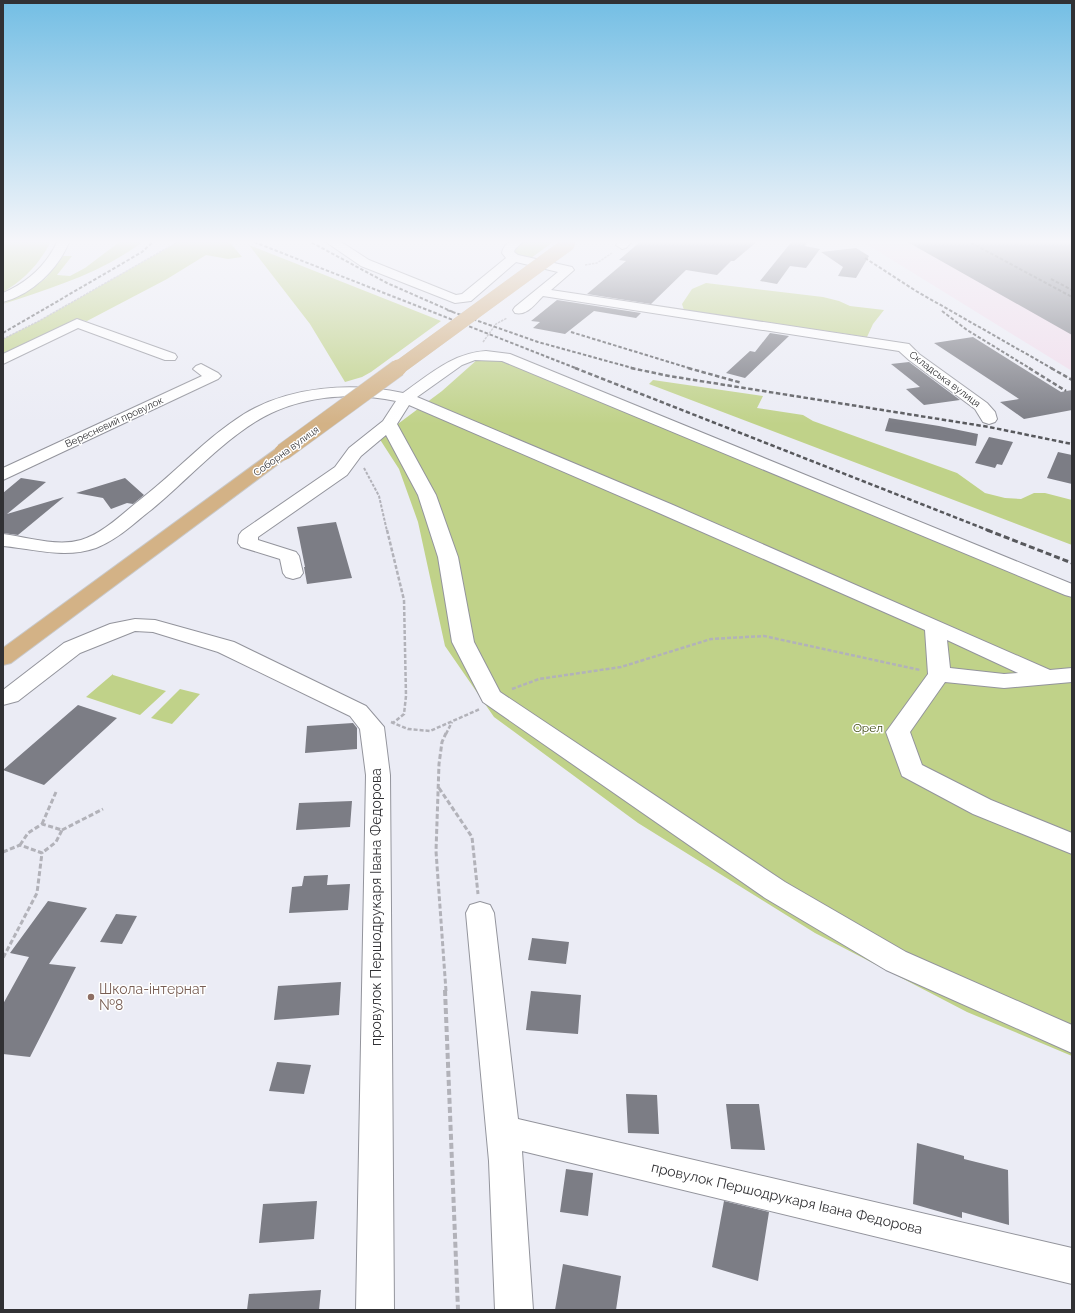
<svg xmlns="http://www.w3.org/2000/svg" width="1075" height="1313" font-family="Raleway,sans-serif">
<rect width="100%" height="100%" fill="#ebecf5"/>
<path fill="#f0dceb" d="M860 240H1072V371Z"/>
<path fill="#c0d289" d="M3 240H50V243C39 264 24 280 3 292Z
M122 240H145C104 272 52 288 3 304L33 288 46 278 63 256H72L57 275 70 276 85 268Z
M181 240H228L242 257 228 259 206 255 167 279 87 321 76 319 3 356V339L39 321Z
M519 240H556L531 258H514L509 248Z
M249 245 441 321 371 372 362 377 345 382 310 324Z
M706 283 823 297 839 301 850 306 884 310 873 324 867 337 684 310 682 304 692 289Z
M478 359H497L1072 594V1056L967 1012 815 933 638 823 494 717 445 646 418 522 399 469 379 438 442 391Z
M653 380 763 396 757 408 803 415 813 421 957 473 985 493 1005 498 1021 499 1034 493H1045L1072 500V545L649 384Z
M113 674V675L166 691 140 715 86 697Z
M180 689 200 694 172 724 151 718Z"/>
<path fill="#7c7d85" d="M655 240H759L734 261H731L717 275 686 270 651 304 587 294 626 261 619 260 641 241 653 242Z
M793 240H808L805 246 820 249 806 268 790 266 777 284 760 281Z
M904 240H1072V335Z
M856 248 869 256 856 278 838 276 843 267 821 252Z
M557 300 641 313 636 318 594 311 565 334 533 328 540 322 531 321Z
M770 333 789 336 745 378 726 373 750 351 755 352Z
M973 337 1061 392 1072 390V410L1024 419 1000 402 1019 399 934 343Z
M909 362 960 400 924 405 906 389 920 387 891 364Z
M889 418 939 426 978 434 976 446 885 431Z
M989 437 1013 442 1002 465 997 464 995 468 975 463Z
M1058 452 1072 455V484L1047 478Z
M21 478 46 482 7 514 64 497 18 535 3 533V493Z
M125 478 144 495 133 504 127 503 111 509 103 498 76 493Z
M336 522 352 578 307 584 304 567H305L297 527Z
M78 705 117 718 44 785 3 770Z
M353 723 357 728V749L305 753 307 726Z
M352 801 350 827 296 830 299 803Z
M328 875 327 885 350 884 348 910 289 913 292 887 302 886 304 876Z
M48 901 87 908 49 964 76 967 30 1057 3 1054V1004L29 957 10 953Z
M116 914 137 916 122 944 100 942Z
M532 938 569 942 566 964 528 960Z
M341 982 339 1015 274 1020 278 986Z
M531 991 581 995 578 1034 526 1030Z
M277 1062 311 1065 304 1094 269 1091Z
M626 1094 657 1095 659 1134 628 1133Z
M726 1104H759L765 1150 731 1149Z
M917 1143 964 1156V1159L1008 1170 1009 1225 962 1212V1218L913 1204Z
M566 1169 593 1173 588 1216 560 1212Z
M317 1201 314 1239 259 1243 263 1204Z
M724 1201 769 1212 758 1281 712 1267Z
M563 1264 621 1276 616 1310H555Z
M321 1290 319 1310H247L249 1294Z"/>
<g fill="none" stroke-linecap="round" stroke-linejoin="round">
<defs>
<path id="minor" d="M58 240H70C59 268 33 294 3 302V293C28 282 47 265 58 240Z
M323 240H338L369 260 456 295 462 294 506 258 502 253C505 240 514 240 525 240L515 249 514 252 518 255 572 267 574 270 551 290 909 344 919 354 987 403 995 412 997 419 995 422 989 424 983 422 975 409 909 360 899 351 543 296C535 304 527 316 515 313L513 310 515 307 558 272 516 262 471 301 455 303 361 266Z
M620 240H633L626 248 622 249 616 245Z
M77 319 175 354 177 357 175 360H165L78 328 3 364V354Z
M486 351 510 354 1072 584V597L1065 595 502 361 475 360 462 365 417 397 673 505 1050 670 1072 668V682L1004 688 945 682 910 732 922 765 991 800 1072 833V854L973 814 902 776 886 732 928 674 925 630 659 513 409 405 397 424 436 495 458 557 474 642 500 692 785 882 906 952 1072 1025V1053L886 970 765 898 483 702 452 642 438 557 418 495 386 435 361 456 347 475 258 537V540L296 552 299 556 303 573 300 577 293 579 286 577 283 573 280 559 241 547 238 543 239 535 242 531 335 467 349 448 383 421 396 401C350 391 296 396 255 422 217 446 186 481 151 510 134 523 117 540 96 548 65 559 34 549 3 546V534C27 537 57 547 81 540 104 533 123 513 141 499 176 472 206 438 244 414 290 386 352 382 403 393 430 374 453 353 486 351ZM947 640 1018 673 1004 674 950 668Z
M201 364 218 373 221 376 218 379 3 480V468L202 376 193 369 196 366Z
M135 619 155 620 234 642 366 706 384 727 390 775 394 1310H356L366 775 360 729 350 716 218 652 153 632 135 631 80 653 18 701 3 705V690L64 643 110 624Z
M480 902 490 905 494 913 518 1119 1072 1248V1284L522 1151 533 1310H495L489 1161 466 913 470 905Z"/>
<path id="major" d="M283 447 289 448 292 452 289 456 11 663 3 665V648L277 448Z"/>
</defs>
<use href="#minor" stroke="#93949c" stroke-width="2"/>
<use href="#major" stroke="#c9c9ca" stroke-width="2"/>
<path stroke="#b2b2b9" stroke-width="1.5" stroke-dasharray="2.5 1" stroke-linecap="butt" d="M585 265 597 263 612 253
M3 339 39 321 181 240
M483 342 496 324 507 318"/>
<path stroke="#b2b2b9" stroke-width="2" stroke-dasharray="3 1.5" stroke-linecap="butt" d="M364 468 379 496 387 531"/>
<path stroke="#b2b2b9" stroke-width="2.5" stroke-dasharray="4 2" stroke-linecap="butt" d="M387 530 404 600 406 696 404 714 393 723
M512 689 539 679 621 667 711 639 764 636 920 670
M391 722 408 729 430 731 480 709
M446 734 452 722"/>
<path stroke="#b2b2b9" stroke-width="3" stroke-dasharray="5 2.5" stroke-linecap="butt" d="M439 788 472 837 478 894
M42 824 56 792
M62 830 103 809
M20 845 28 833 42 824 62 830 56 842 42 853
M3 852 20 845 42 853 37 893 3 958
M446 991 436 851 439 764 442 742 446 733"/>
<path stroke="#b2b2b9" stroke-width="4" stroke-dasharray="6 3" stroke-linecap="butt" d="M445 990 458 1310"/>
<use href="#minor" fill="#fff" fill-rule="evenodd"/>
<use href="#major" fill="#d3b286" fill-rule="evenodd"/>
<path stroke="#57585c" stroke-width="2" stroke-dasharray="3.5 2" stroke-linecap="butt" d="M249 240 578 369
M307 240 387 283 453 312
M966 240 1072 297
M865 258 916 291 1053 369
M1051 279 1072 290
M447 310 538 342 636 369
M942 311 967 330 1031 369
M571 332 692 369
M3 333 142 252 155 240"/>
<path stroke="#57585c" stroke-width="2.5" stroke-dasharray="4.5 2.5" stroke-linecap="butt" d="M575 368 990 531
M631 368 669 376 989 427 1072 444
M688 368 742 383
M1029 368 1066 391
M1051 368 1072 380"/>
<path stroke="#57585c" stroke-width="3" stroke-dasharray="6 3" stroke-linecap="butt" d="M987 530 1072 563"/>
<defs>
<path id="major-bridge-far1" d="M397 369 568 244"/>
<path id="major-bridge" d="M283 452 398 368"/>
</defs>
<use href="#major-bridge-far1" stroke="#c9c9ca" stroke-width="14" stroke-linecap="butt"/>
<use href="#major-bridge" stroke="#c9c9ca" stroke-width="18" stroke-linecap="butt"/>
<use href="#major-bridge-far1" stroke="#d3b286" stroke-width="14"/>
<use href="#major-bridge" stroke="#d3b286" stroke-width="17"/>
</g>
<linearGradient id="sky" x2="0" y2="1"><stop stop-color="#73bee4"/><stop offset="0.57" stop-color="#f6f6fa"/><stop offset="1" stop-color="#f6f6fa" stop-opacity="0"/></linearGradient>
<rect width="1075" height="424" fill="url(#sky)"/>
<circle fill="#8d6e63" stroke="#fff" stroke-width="1.5" cx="91" cy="997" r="4"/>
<g text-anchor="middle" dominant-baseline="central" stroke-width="3" stroke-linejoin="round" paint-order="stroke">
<g font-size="10" fill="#313134" stroke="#fff">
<text transform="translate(945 379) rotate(37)">Складська вулиця</text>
<text transform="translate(114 422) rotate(-25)">Вересневий провулок</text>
<text transform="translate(286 451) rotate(-36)">Соборна вулиця</text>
</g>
<g font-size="12" fill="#434e17" stroke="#fff">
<text x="868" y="728">Орел</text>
</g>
<g font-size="14" fill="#313134" stroke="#fff">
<text transform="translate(376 907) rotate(-90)">провулок Першодрукаря Івана Федорова</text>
<text transform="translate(787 1198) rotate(13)">провулок Першодрукаря Івана Федорова</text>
</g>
<g font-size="14" fill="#785e54" stroke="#fff" text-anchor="start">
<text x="99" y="989">Школа-інтернат<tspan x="99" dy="16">№8</tspan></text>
</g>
</g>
<rect width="1075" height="1313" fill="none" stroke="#313134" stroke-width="8"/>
</svg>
